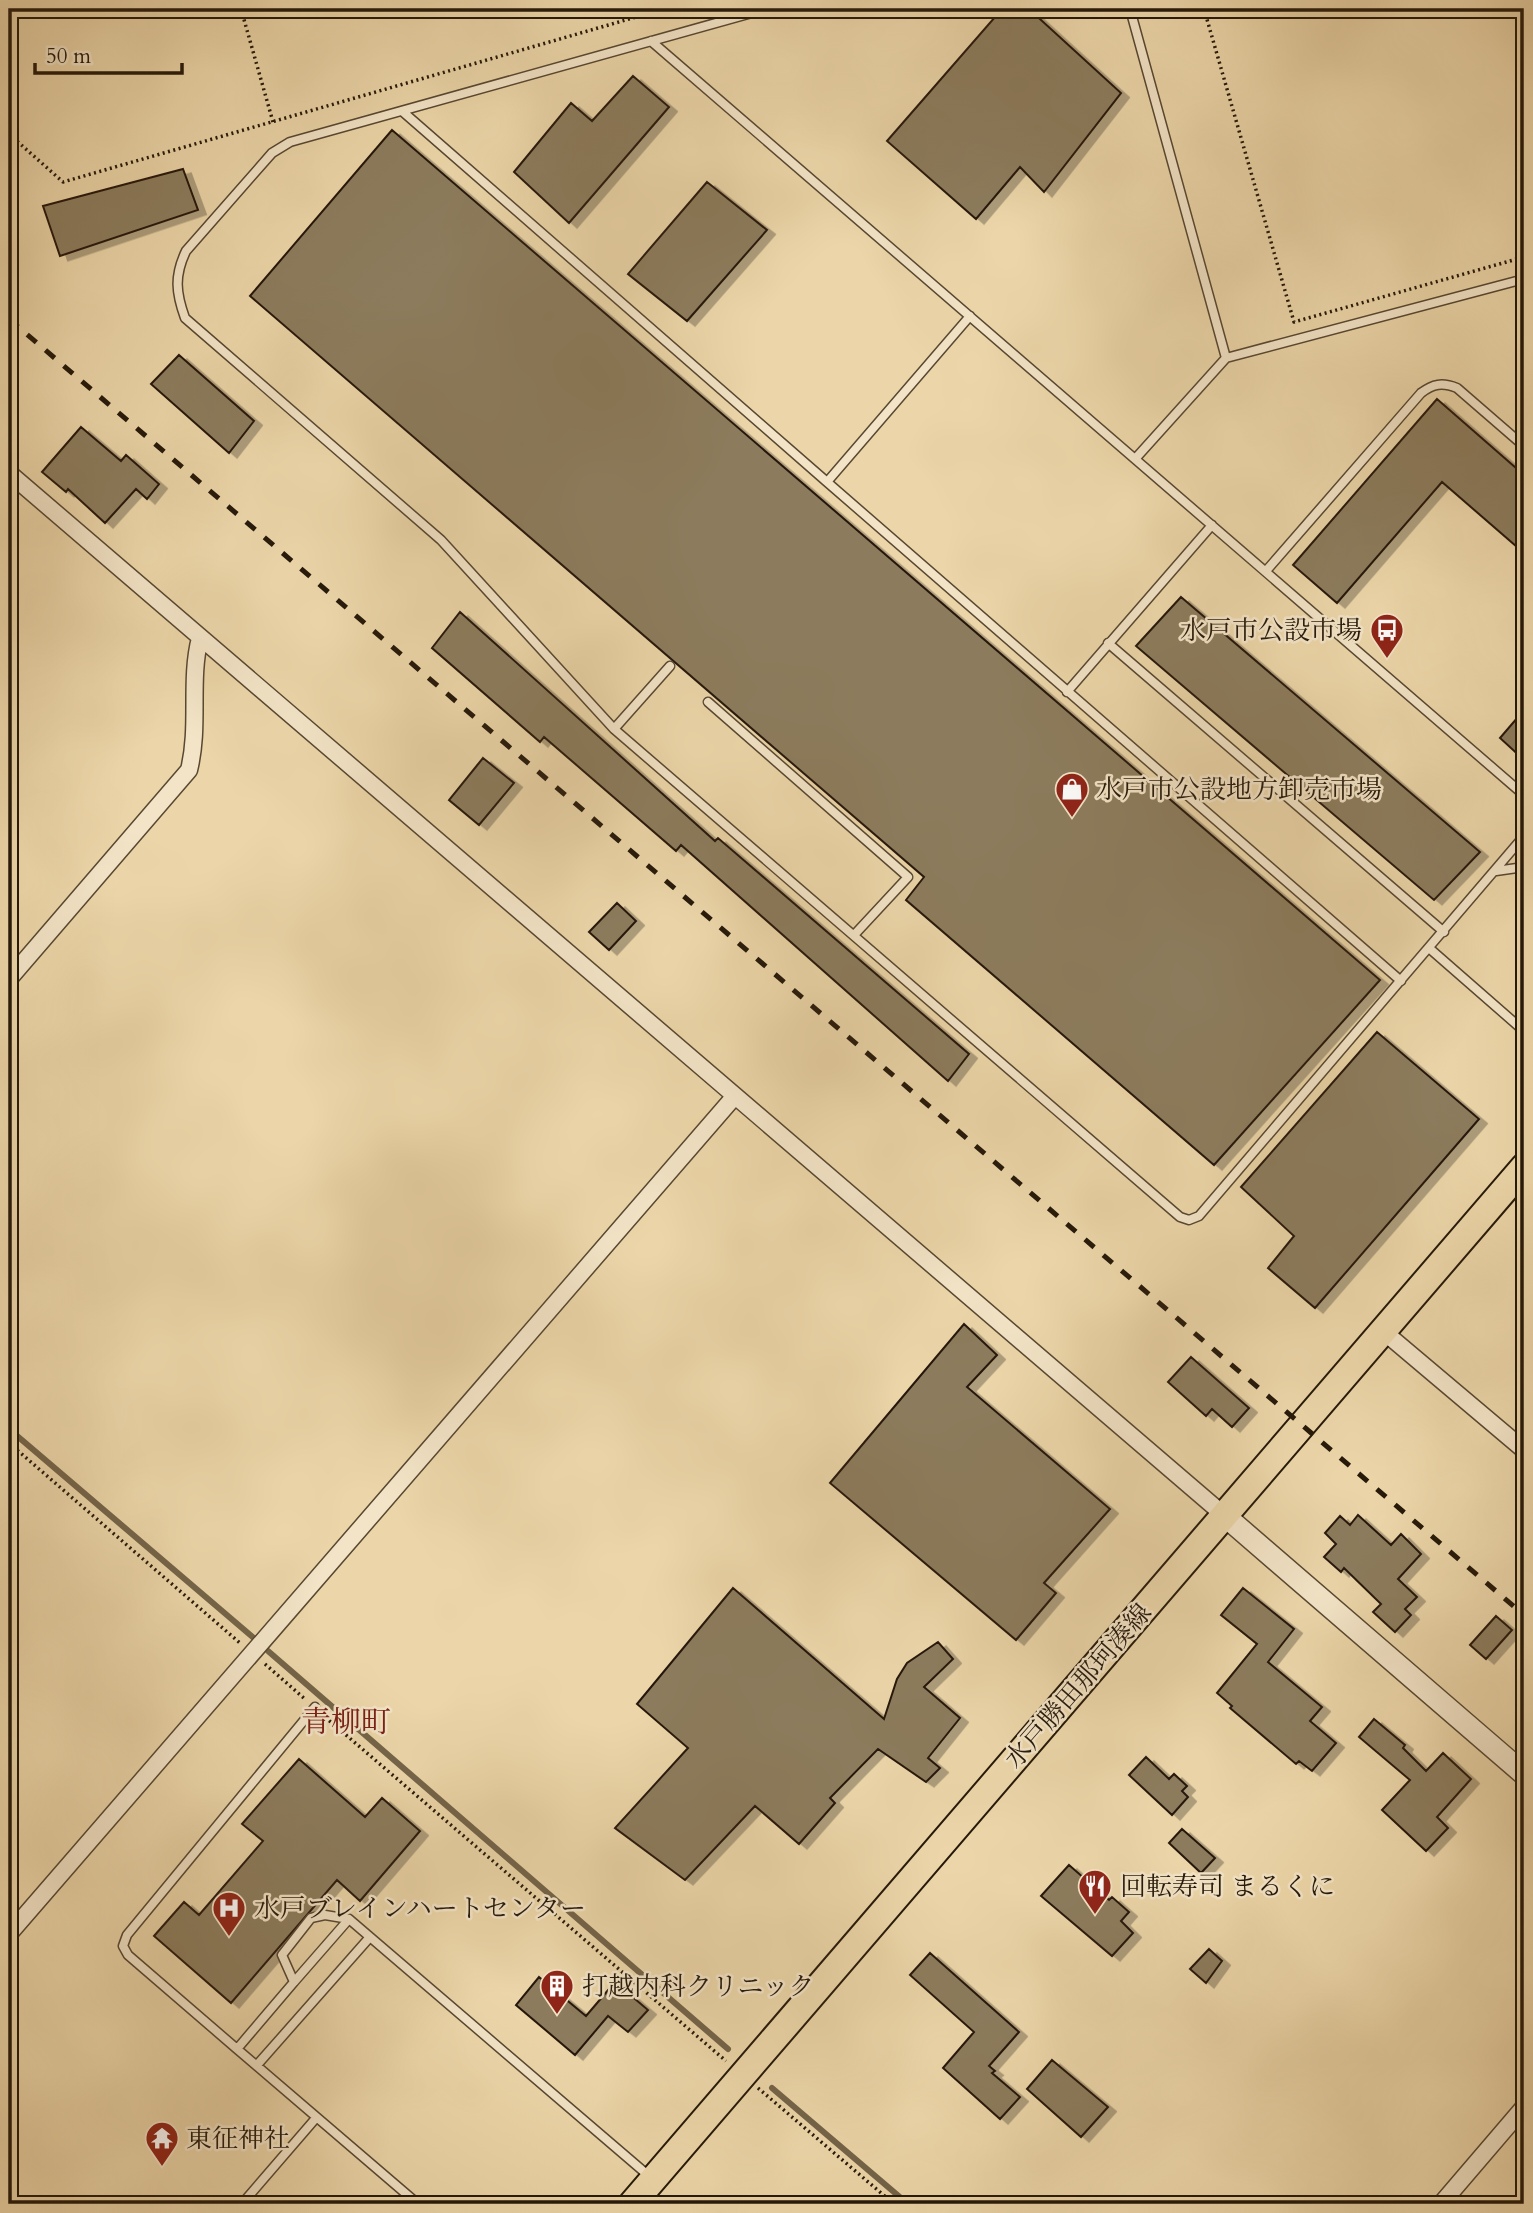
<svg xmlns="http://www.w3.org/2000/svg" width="1533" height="2213" font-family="Cardo,'Noto Serif JP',serif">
<defs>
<filter id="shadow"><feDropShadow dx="8" dy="4.5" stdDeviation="0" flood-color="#0004"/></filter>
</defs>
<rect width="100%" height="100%" fill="#ecd6a9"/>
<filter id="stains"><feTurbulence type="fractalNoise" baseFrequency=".00286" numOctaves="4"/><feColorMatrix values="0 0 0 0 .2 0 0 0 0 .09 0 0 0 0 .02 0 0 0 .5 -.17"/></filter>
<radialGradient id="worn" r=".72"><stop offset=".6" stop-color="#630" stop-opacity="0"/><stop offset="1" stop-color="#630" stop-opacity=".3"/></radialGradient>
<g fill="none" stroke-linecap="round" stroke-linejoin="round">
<path stroke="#746449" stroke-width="6" d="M9 1429 255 1639
M268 1651 728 2049
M772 2088 908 2204"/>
</g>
<path fill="#8c7b5d" stroke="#25190a" stroke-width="2" filter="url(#shadow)" d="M1002 9H1029L1121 93 1044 192 1020 167 976 219 887 141Z
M633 76 669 107 569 223 514 172 571 103 592 121Z
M392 130 1380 980 1214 1165 906 900 924 877 250 296Z
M183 169 198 210 60 256 43 206Z
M707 182 767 230 687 321 628 274Z
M179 355 254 421 229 453 151 384Z
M1437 399 1524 475V553L1442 482 1337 603 1293 565Z
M81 427 121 461 126 455 159 484 147 499 136 489 105 523 68 489 66 492 42 472Z
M1181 597 1480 852 1434 900 1136 646Z
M460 612 715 841 718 838 969 1054 948 1081 681 845 676 851 544 737 540 742 432 648Z
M1524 710V760L1500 738Z
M483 758 514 783 479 825 449 800Z
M617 903 636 921 609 950 589 932Z
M1377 1032 1479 1119 1315 1308 1268 1268 1294 1236 1241 1187Z
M964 1324 997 1355 967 1387 1110 1509 1044 1583 1056 1593 1016 1640 830 1483Z
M1191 1357 1249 1408 1232 1427 1212 1409 1206 1416 1168 1382Z
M1358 1515 1391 1545 1401 1534 1421 1554 1398 1579 1417 1597 1405 1609 1411 1615 1395 1632 1373 1612 1381 1604 1344 1568 1341 1572 1324 1557 1336 1544 1325 1533 1340 1516 1350 1525Z
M733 1588 884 1719 897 1679 907 1663 938 1642 953 1659 924 1687 960 1718 928 1758 940 1768 926 1782 878 1749 830 1798 835 1803 799 1844 755 1806 685 1880 615 1828 688 1748 637 1704Z
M1243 1588 1294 1629 1268 1662 1322 1707 1310 1721 1336 1743 1312 1771 1299 1761 1296 1764 1230 1708 1232 1706 1217 1693 1257 1644 1221 1615Z
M1496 1616 1512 1630 1486 1659 1470 1645Z
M1374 1719 1405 1745 1403 1748 1426 1771 1443 1753 1471 1779 1437 1817 1448 1828 1426 1851 1382 1810 1410 1780 1359 1737Z
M1146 1757 1169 1779 1174 1774 1187 1786 1182 1791 1188 1797 1172 1815 1129 1775Z
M299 1759 365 1817 382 1798 420 1831 360 1901 337 1880 231 2003 154 1936 184 1902 199 1915 263 1841 242 1824Z
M1182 1829 1215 1858 1201 1873 1169 1843Z
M1069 1865 1109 1900 1112 1897 1129 1912 1121 1921 1133 1933 1112 1956 1041 1896Z
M1209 1949 1222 1961 1206 1983 1190 1969Z
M930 1953 1019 2032 989 2066 995 2071 992 2073 1020 2097 1000 2119 943 2068 974 2032 910 1975Z
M539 1977 586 2016 615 1982 648 2010 628 2032 608 2016 575 2055 516 2005Z
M1052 2060 1108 2107 1081 2137 1027 2089Z"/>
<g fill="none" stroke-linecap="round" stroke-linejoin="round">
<defs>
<path id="service" d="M766 9 290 142 272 153 186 251C174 276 176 293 185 318L441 540 614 729 1180 1217 1189 1220 1199 1216 1524 836
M1130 9 1226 358 1135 459
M651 41 1524 795
M402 111 827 482
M970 316 827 482 1401 981
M1226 358 1524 279
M1266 571 1421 393C1433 384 1442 382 1457 388L1524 446
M1108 643 1444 932
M1067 692 1212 525
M708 702 908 877 855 934
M614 729 670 666
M1496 871 1524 867
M1429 948 1524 1031
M294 1982 349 1919
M237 2049 128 1955 123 1946 127 1935 315 1707
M257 2065 370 1937
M254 2204 247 2198 316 2118
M418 2204 237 2049 294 1982 282 1955 311 1918 325 1915 349 1919 649 2176"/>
<path id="minor" d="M9 473 1225 1516
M9 979 189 770C200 726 189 681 200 638
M1383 1331 1524 1450
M9 1934 734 1097
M1441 2204 1524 2107"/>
<path id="tertiary" d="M1225 1516 1524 1774"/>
<path id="primary" d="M632 2204 1524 1167"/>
</defs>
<use href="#service" stroke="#574832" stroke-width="11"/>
<use href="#minor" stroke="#574832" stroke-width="19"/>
<use href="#tertiary" stroke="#574832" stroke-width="24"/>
<use href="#primary" stroke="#25190a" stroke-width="30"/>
<path stroke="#25190a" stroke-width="3.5" stroke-dasharray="2 3.5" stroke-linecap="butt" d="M241 9 273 122
M1204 9 1294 322 1524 257
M9 134 63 182 664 9
M9 1443 240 1643
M265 1664 306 1700
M325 1717 726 2061
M758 2088 894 2204"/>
<use href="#service" stroke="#f3e4c7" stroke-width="8"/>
<use href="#minor" stroke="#f3e4c7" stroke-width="16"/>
<use href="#tertiary" stroke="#f3e4c7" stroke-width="21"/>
<use href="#primary" stroke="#ecd6a9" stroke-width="26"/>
<path stroke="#25190a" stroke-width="5" stroke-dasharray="12 12" stroke-linecap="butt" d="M9 319 1524 1615"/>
</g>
<defs>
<symbol id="bus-pin" viewBox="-11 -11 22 30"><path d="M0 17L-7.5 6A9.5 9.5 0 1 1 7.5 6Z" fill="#8f2418" stroke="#f3e4c7"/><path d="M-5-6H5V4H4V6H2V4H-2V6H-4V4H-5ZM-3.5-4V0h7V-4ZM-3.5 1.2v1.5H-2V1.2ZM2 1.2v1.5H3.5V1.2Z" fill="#fff"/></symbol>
<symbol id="shop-pin" viewBox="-11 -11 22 30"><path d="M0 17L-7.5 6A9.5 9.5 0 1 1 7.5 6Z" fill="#8f2418" stroke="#f3e4c7"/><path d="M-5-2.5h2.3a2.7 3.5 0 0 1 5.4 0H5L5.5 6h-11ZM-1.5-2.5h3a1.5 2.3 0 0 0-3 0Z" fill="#fff"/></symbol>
<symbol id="restaurant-pin" viewBox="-11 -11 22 30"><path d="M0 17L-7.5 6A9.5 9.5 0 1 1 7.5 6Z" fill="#8f2418" stroke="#f3e4c7"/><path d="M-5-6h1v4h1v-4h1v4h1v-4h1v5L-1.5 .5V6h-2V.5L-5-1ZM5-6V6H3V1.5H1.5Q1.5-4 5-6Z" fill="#fff"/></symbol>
<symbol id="hospital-pin" viewBox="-11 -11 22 30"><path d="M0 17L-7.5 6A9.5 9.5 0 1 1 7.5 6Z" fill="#8f2418" stroke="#f3e4c7"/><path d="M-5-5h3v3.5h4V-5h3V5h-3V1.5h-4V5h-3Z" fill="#fff"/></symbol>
<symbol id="building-pin" viewBox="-11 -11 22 30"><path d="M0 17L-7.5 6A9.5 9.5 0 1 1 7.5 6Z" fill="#8f2418" stroke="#f3e4c7"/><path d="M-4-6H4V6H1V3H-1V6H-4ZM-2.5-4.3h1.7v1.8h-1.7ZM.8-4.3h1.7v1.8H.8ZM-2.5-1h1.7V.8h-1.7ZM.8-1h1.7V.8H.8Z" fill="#fff"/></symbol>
<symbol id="temple-pin" viewBox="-11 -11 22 30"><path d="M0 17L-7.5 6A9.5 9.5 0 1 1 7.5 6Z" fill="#8f2418" stroke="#f3e4c7"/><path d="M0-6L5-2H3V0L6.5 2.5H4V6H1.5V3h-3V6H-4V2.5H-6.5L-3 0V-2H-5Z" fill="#fff"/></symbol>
</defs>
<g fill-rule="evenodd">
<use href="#bus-pin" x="1368" y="611" width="38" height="52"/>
<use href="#shop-pin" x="1053" y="770" width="38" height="52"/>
<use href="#restaurant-pin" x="1076" y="1867" width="38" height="52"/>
<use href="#hospital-pin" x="210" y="1889" width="38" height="52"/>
<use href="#building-pin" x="538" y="1967" width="38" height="52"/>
<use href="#temple-pin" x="143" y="2119" width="38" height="52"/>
</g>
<g text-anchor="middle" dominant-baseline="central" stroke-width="5" stroke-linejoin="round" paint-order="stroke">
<g font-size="26" fill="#25190a" stroke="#f3e4c7" text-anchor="start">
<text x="1362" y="630" text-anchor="end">水戸市公設市場</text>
<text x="1096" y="789">水戸市公設地方卸売市場</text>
<text x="1120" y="1886">回転寿司 まるくに</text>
<text x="254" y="1908">水戸ブレインハートセンター</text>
<text x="582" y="1986">打越内科クリニック</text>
<text x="186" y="2138">東征神社</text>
</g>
<g font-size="26" fill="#25190a" stroke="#f3e4c7">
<text transform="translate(1078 1686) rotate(-49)">水戸勝田那珂湊線</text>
</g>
<g font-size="30" fill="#7a1f14" stroke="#f3e4c7">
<text x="346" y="1722">青柳町</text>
</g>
</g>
<rect width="1533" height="2213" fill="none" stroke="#ecd6a9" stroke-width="35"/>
<rect x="10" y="10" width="1512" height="2192" fill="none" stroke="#25190a" stroke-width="3.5"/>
<rect x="18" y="18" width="1498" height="2178" fill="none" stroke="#25190a" stroke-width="2"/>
<path d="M35 63v10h147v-10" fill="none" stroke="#25190a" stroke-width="3.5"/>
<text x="46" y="63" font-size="21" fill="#25190a" stroke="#f3e4c7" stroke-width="5" paint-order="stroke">50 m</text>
<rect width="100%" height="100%" filter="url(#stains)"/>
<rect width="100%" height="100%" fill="url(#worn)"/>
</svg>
